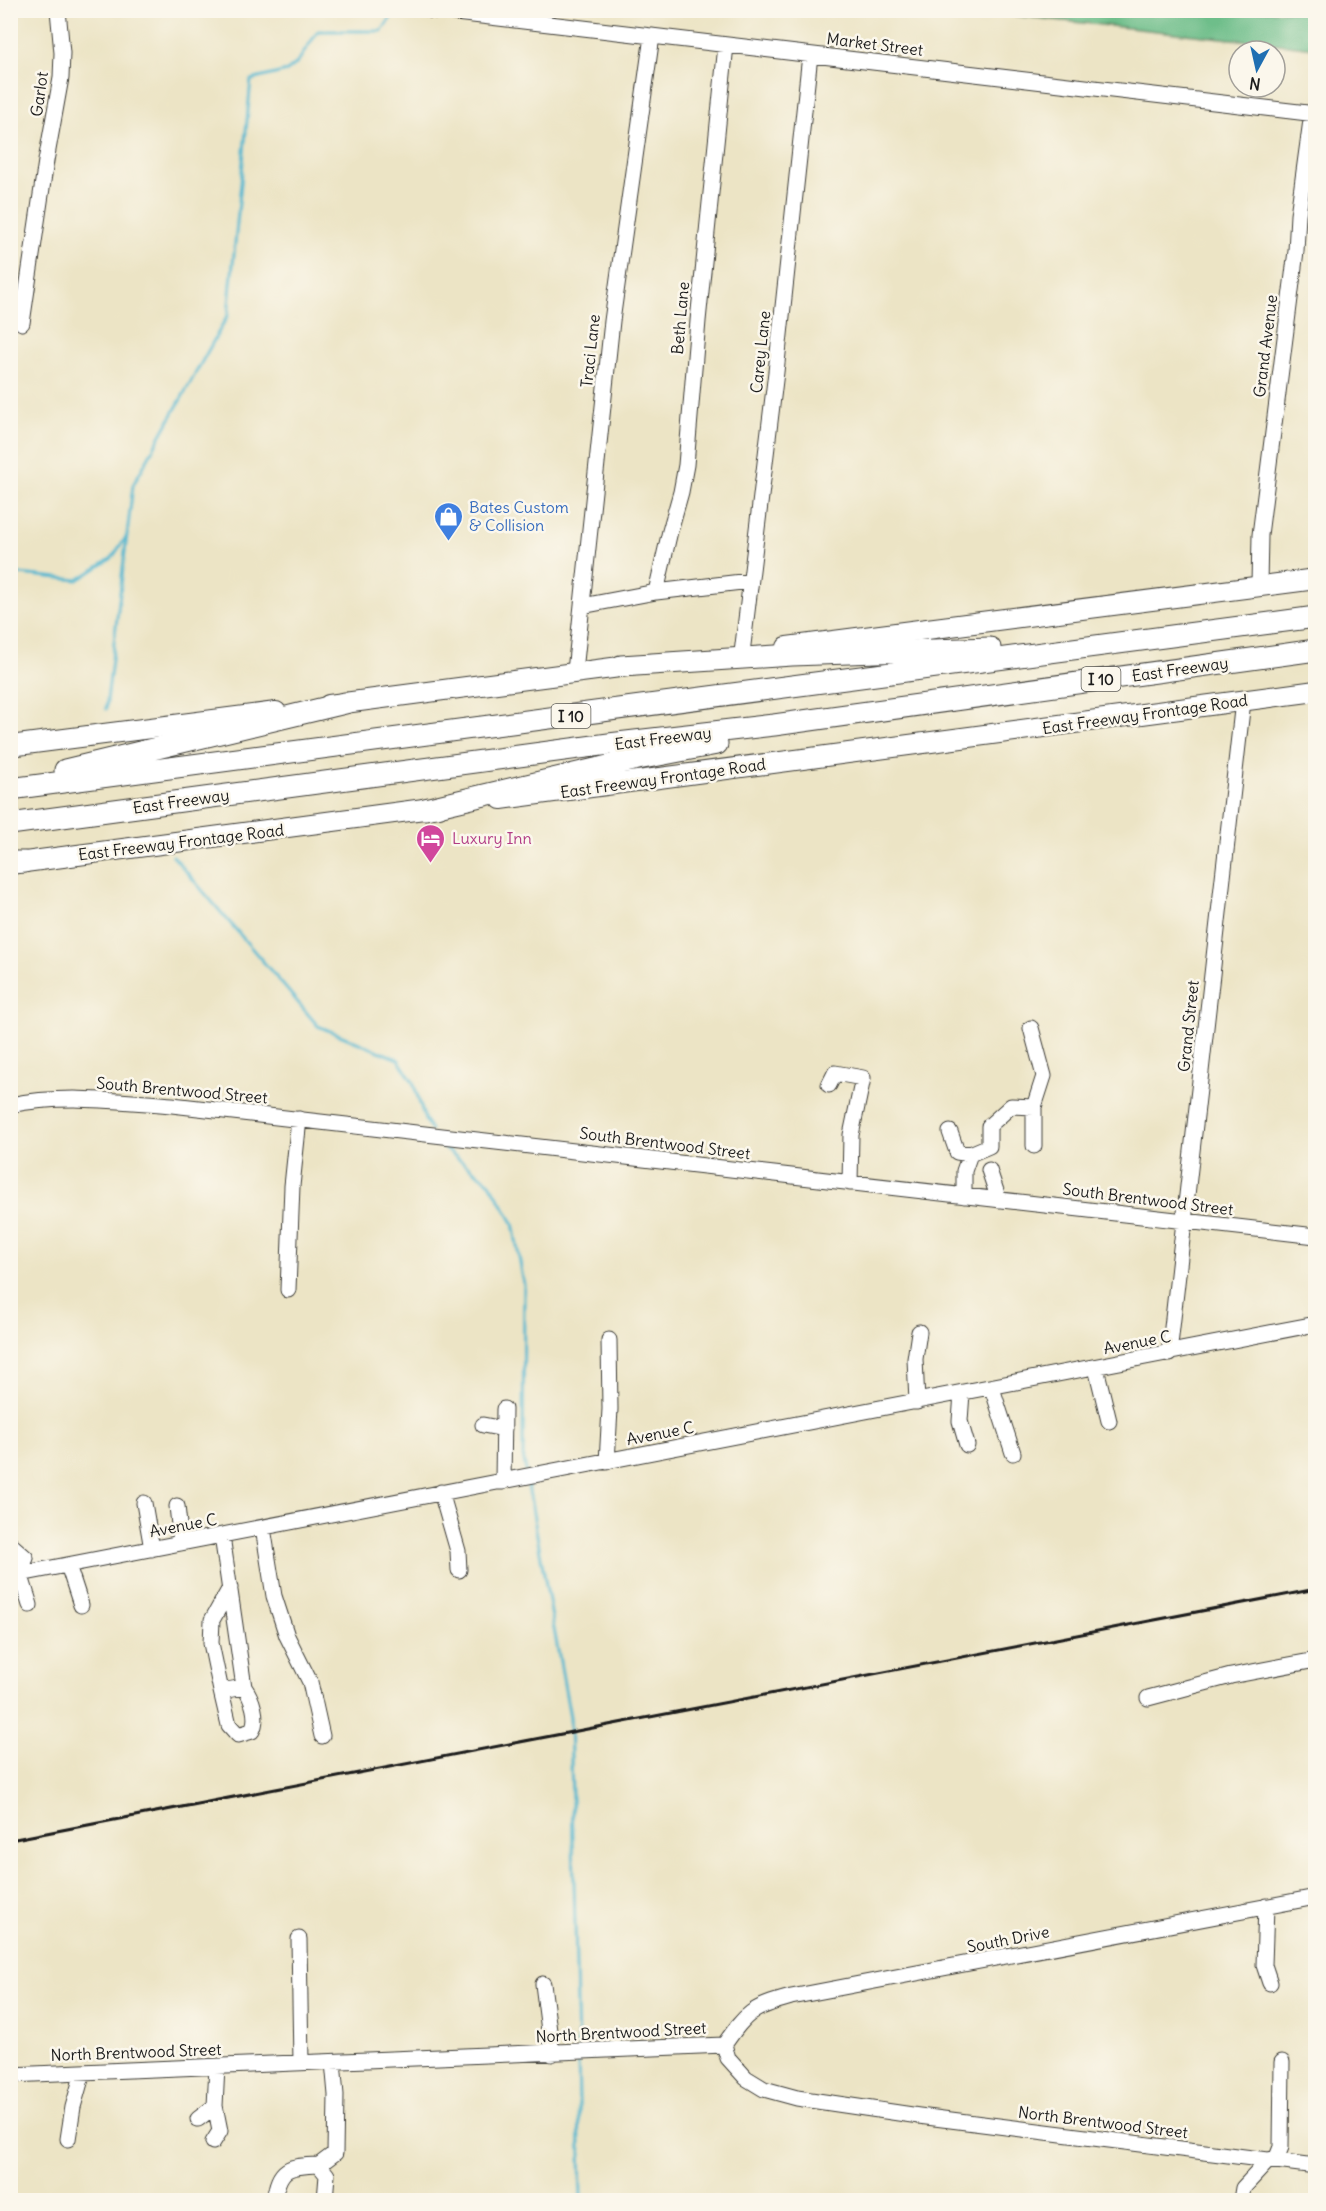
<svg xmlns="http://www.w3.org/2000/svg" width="1326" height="2211" font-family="Delius,sans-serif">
<rect width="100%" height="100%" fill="#fbf7ec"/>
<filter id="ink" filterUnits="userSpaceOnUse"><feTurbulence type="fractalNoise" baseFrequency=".0167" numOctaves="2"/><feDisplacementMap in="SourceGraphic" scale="12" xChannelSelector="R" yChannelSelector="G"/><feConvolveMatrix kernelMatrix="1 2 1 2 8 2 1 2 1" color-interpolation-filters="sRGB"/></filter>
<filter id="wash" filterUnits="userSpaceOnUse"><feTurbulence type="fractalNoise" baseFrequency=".008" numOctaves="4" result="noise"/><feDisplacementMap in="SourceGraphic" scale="24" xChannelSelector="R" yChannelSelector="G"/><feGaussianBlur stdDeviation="1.35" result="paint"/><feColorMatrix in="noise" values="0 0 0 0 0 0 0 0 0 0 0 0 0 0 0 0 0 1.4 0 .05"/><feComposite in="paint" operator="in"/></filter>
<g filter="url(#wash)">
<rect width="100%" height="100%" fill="#ece4c5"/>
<path fill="#6ebe8a" stroke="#456d53" stroke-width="1.5" d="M970 11H1315V48Z"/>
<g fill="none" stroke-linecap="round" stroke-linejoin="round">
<path stroke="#52b7d0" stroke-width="3" d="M10 573 78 580 112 558 126 537
M106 709 133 485 228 315 251 80 287 71 297 63 318 31H382L396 10
M173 856 318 1026 398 1059 413 1082 425 1120 431 1130
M438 1140 443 1147 490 1183 513 1223 524 1285 523 1456 526 1471
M527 1480 570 1717 578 2046
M578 2055 581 2200"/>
</g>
</g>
<g filter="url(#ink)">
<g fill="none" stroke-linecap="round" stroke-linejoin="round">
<defs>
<path id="minor" d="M430 10 1316 114
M22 323 46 161 61 78 62 53 58 10
M1259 585 1260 535 1296 251 1298 215 1312 113
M656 592 670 531 681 492 686 465 698 321 726 45
M582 606 656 592 750 581
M742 653 776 372 810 55
M575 671 612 321 652 36
M1031 1028 1044 1076 1034 1107V1146
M829 1085 835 1073 863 1078 851 1135 850 1183
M10 1105C62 1094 119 1101 172 1105L1316 1236
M950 1132 957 1152 970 1154 989 1146V1126L1011 1106 1034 1107
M989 1170 999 1200
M964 1196V1171L970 1154
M288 1290 292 1186 299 1119
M1169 1354 1243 701
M1096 1368 1109 1421
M992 1388 1013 1453
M962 1393 960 1421 967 1445
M917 1402 915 1359 919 1332
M483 1425 504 1429
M607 1462 610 1409 609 1340
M503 1482 504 1409
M441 1492 458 1551 459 1570
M144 1503 152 1549
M177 1506 181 1543
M263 1528 274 1596 287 1636 310 1682 322 1736
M222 1536 244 1687 221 1691 211 1643 212 1620 230 1588
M10 1544 26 1558 20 1573 30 1605
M68 1565 81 1605
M10 1576 1316 1324
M221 1691 229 1725 238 1735 252 1731C259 1718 252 1698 244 1687
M1148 1698 1231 1676 1316 1660
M1266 1906 1264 1965 1270 1983
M299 1939 301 2063
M543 1984 552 2054
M724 2045C747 2012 751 2008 791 1997L1316 1897
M10 2075 724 2045 728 2058 746 2078 764 2089 797 2098 919 2116 1316 2166
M198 2119 215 2106 217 2067
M68 2139 73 2107 83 2072
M213 2142 220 2131 215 2106
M319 2165 335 2153 336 2095 333 2062
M274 2200C279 2167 288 2166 319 2165L327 2175 325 2200
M1241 2200 1243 2188 1268 2161 1277 2157 1281 2147 1282 2062"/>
<path id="major" d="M787 647 1316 579
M329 705 635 665
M10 746 276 712
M501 799 1316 691
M10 864 439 807"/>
<path id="highway" d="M621 666 792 655 990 648
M65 770 345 703
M10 789 1316 617
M425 809 638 759 717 744
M10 824 609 744 774 725 1316 650
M10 862H24"/>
</defs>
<use href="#minor" stroke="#3b3a35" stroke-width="17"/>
<use href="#major" stroke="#3b3a35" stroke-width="22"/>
<use href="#highway" stroke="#3b3a35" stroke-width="23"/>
<use href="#minor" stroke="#fff" stroke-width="15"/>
<use href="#major" stroke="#fff" stroke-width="20"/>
<use href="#highway" stroke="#fff" stroke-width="21"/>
<path stroke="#1c1c1c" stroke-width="3" d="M10 1840 1316 1589"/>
</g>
</g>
<defs>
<symbol id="shop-pin" viewBox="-11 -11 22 30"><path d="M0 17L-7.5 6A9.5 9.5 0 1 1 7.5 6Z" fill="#3f7fe0" stroke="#fbf7ec"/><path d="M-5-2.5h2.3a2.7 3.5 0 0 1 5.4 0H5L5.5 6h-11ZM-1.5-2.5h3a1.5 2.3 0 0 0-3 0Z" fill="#fff"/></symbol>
<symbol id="hotel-pin" viewBox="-11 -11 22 30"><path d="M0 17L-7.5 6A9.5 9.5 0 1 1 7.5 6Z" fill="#d1479c" stroke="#fbf7ec"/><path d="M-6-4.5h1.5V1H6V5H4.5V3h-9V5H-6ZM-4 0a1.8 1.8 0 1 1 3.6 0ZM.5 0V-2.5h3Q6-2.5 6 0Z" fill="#fff"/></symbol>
</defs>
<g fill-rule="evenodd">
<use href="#shop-pin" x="432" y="500" width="33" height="45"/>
<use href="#hotel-pin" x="414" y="822" width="33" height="45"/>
</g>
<g text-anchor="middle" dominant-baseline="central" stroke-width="5" stroke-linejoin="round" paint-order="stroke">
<g fill="#fbf7ec" stroke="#5f5e5a" stroke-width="1.5">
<rect x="1081.5" y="667" width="39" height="24" rx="4.5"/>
<rect x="551.5" y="704" width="39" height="24" rx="4.5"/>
</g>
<g font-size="15" font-weight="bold" fill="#1c1c1c">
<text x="1101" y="679">I 10</text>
<text x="571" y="716">I 10</text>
</g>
<g font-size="16" fill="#1c1c1c" stroke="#fbf7ec">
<text transform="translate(875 44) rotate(7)">Market Street</text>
<text transform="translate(39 94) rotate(-82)">Garlot</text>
<text transform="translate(680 318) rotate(-85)">Beth Lane</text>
<text transform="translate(1265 346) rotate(-83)">Grand Avenue</text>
<text transform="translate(590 351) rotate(-84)">Traci Lane</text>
<text transform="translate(760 352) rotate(-84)">Carey Lane</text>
<text transform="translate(1180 669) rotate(-8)">East Freeway</text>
<text transform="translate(1145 714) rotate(-8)">East Freeway Frontage Road</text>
<text transform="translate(663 738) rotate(-7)">East Freeway</text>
<text transform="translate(663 778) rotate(-8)">East Freeway Frontage Road</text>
<text transform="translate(181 801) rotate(-8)">East Freeway</text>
<text transform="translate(181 842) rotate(-7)">East Freeway Frontage Road</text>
<text transform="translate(1188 1026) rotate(-84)">Grand Street</text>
<text transform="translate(182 1090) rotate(5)">South Brentwood Street</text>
<text transform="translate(665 1143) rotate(7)">South Brentwood Street</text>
<text transform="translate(1148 1199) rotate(7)">South Brentwood Street</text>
<text transform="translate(1137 1342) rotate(-11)">Avenue C</text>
<text transform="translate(660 1433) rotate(-11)">Avenue C</text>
<text transform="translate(183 1525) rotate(-11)">Avenue C</text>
<text transform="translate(1008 1939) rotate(-11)">South Drive</text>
<text transform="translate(621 2032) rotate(-3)">North Brentwood Street</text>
<text transform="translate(136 2052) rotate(-2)">North Brentwood Street</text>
<text transform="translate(1103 2122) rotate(7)">North Brentwood Street</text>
</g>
<g font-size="16" fill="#366cbe" stroke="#fbf7ec" text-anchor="start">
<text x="469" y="507">Bates Custom<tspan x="469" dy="18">&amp; Collision</tspan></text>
</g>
<g font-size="16" fill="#b23c85" stroke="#fbf7ec" text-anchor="start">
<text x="452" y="838">Luxury Inn</text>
</g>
</g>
<rect width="1326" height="2211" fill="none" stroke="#fbf7ec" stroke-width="36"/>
<g transform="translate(1257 69) rotate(188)"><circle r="28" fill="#fbf7ec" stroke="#a29f99" stroke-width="1.5"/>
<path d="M0-4.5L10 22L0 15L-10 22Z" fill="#1f6fb2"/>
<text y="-9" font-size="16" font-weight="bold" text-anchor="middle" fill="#1c1c1c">N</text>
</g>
</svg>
